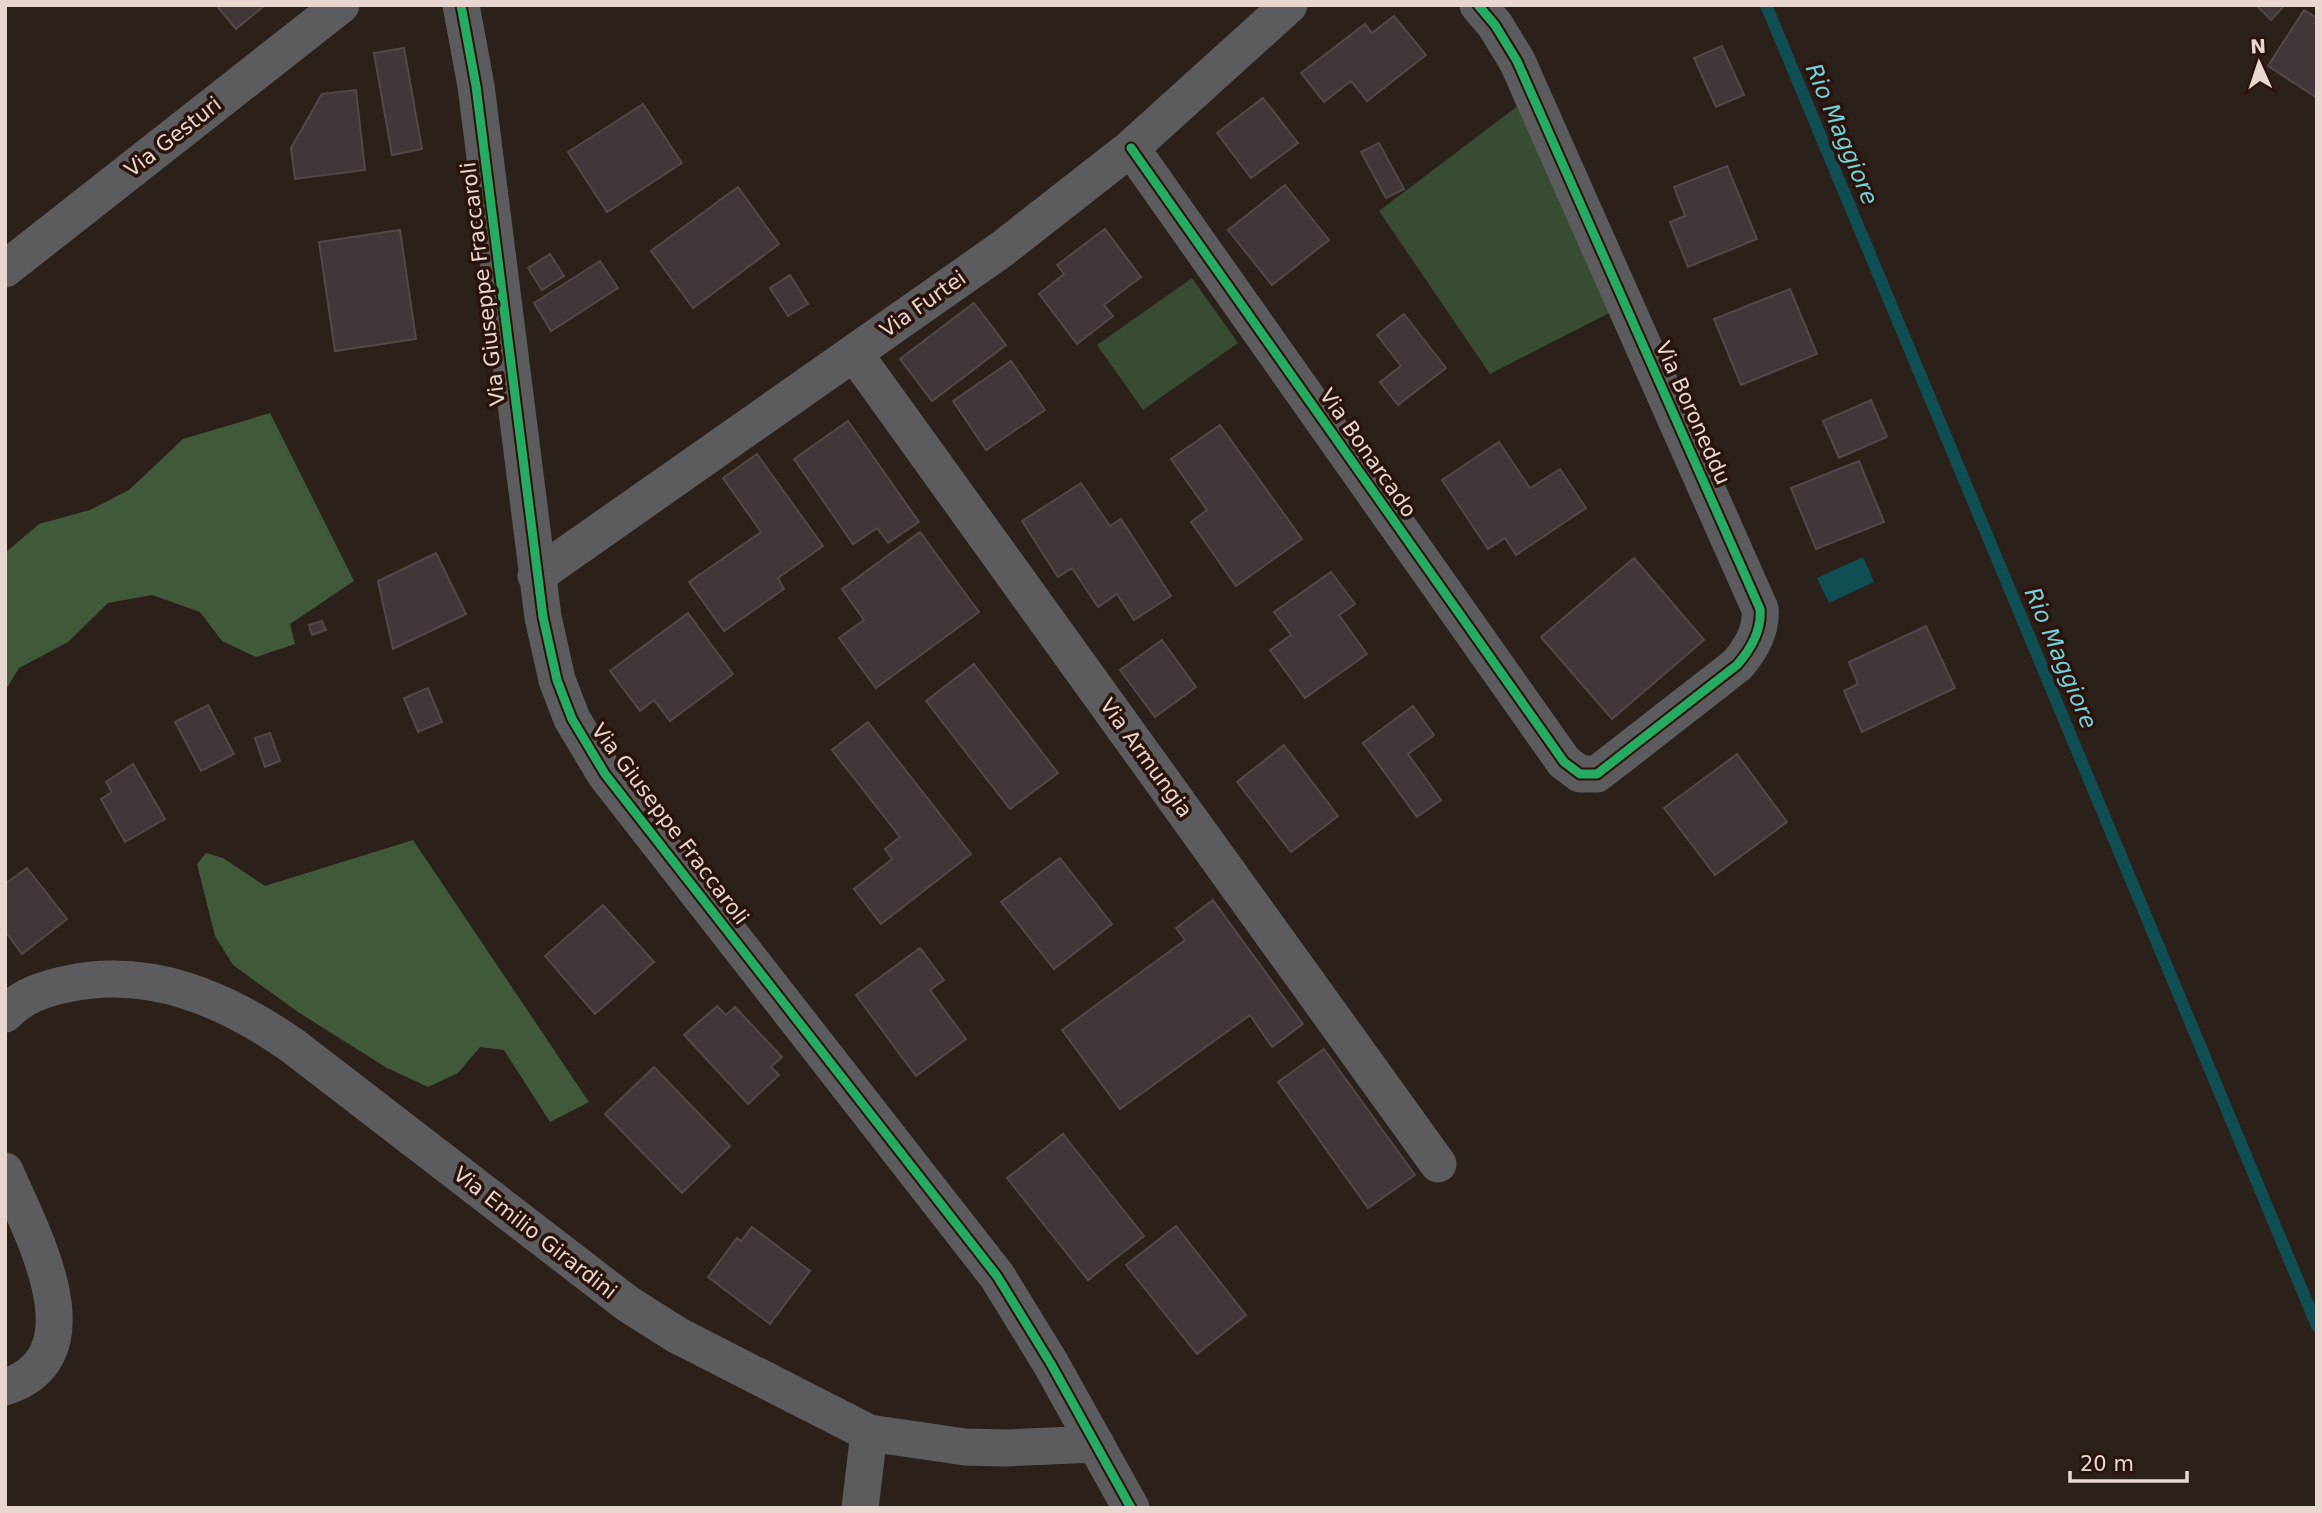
<svg xmlns="http://www.w3.org/2000/svg" width="2322" height="1513" font-family="'DejaVu Sans',sans-serif">
<rect width="100%" height="100%" fill="#2c201b"/>
<path fill="#384b33" d="M1519 105 1617 309 1490 374 1379 211Z
M1192 278 1238 343 1143 410 1097 345Z"/>
<path fill="#40593b" d="M270 413 354 581 290 624 295 644 256 657 222 641 200 612 152 595 108 603 68 642 19 668 5 691V553L39 524 90 510 129 490 183 439Z
M413 840 589 1102 550 1122 504 1050 480 1047 458 1073 428 1087 387 1068 298 1012 233 965 215 936 197 864 206 853 223 858 265 886Z"/>
<path fill="#0f4e53" d="M1863 557 1874 582 1829 603 1817 578Z"/>
<g fill="none" stroke-linecap="round" stroke-linejoin="round">
<path stroke="#0f4e53" stroke-width="12" d="M1766 5 2317 1326"/>
</g>
<path fill="#423738" stroke="#524848" stroke-width="2" d="M216 5H265L236 29Z
M2256 5H2285L2271 20Z
M2304 10 2317 18V98L2268 66Z
M1394 16 1426 55 1367 101 1351 81 1324 102 1301 73 1365 24 1372 33Z
M1722 46 1744 95 1716 107 1694 58Z
M404 48 422 149 392 155 374 53Z
M356 90 365 170 295 179 291 148 322 94Z
M1263 98 1298 143 1251 178 1217 133Z
M643 104 682 163 607 212 568 152Z
M1379 143 1404 189 1386 198 1361 152Z
M1727 166 1757 239 1688 267 1670 222 1685 216 1674 187Z
M1285 185 1329 240 1272 285 1228 230Z
M738 187 779 244 693 308 651 251Z
M1105 229 1141 277 1104 305 1113 316 1077 344 1039 294 1064 274 1057 265Z
M400 230 416 339 335 351 319 242Z
M550 254 564 276 542 290 528 268Z
M600 261 618 288 551 331 534 303Z
M790 275 808 304 788 316 770 288Z
M1790 289 1817 354 1741 385 1714 319Z
M974 303 1006 345 932 401 900 359Z
M1404 314 1446 368 1398 405 1380 382 1401 366 1377 335Z
M1011 361 1045 410 986 450 953 401Z
M1871 400 1887 437 1839 458 1823 421Z
M848 421 919 522 888 543 877 528 853 544 794 459Z
M1220 425 1302 539 1236 586 1191 522 1207 510 1171 459Z
M1499 442 1530 488 1560 469 1586 508 1516 555 1505 538 1488 549 1442 480Z
M757 454 823 546 778 578 784 589 724 631 689 582 761 532 723 478Z
M1859 461 1884 522 1816 549 1791 488Z
M1081 483 1110 526 1121 519 1171 596 1134 620 1117 594 1098 607 1072 568 1058 577 1022 521Z
M920 532 979 612 876 688 839 638 864 620 842 589Z
M436 553 466 614 393 649 378 581Z
M1634 558 1704 640 1612 719 1541 637Z
M1331 572 1355 604 1339 615 1367 654 1305 698 1270 650 1291 635 1274 612Z
M688 613 733 674 670 721 654 700 640 711 610 671Z
M322 621 326 630 312 635 309 625Z
M1926 626 1955 688 1862 732 1844 691 1858 684 1849 662Z
M1162 640 1196 687 1155 717 1120 670Z
M974 664 1058 773 1010 809 926 701Z
M428 688 442 722 418 732 404 698Z
M208 705 234 754 201 771 175 722Z
M1413 706 1434 735 1408 754 1441 800 1417 817 1363 743Z
M868 722 971 854 881 924 854 889 892 859 885 849 900 837 832 750Z
M270 733 280 761 265 767 255 738Z
M1284 745 1338 816 1291 852 1237 782Z
M1737 754 1787 822 1715 875 1664 808Z
M133 764 165 819 125 842 101 799 112 792 106 782Z
M1060 858 1112 924 1054 969 1001 902Z
M27 868 67 919 22 954 5 931V884Z
M1213 900 1303 1024 1272 1047 1250 1015 1120 1109 1062 1030 1185 940 1176 928Z
M603 905 654 962 595 1014 545 956Z
M920 948 944 980 930 990 966 1039 916 1076 856 995Z
M717 1006 726 1015 735 1007 782 1057 771 1067 779 1075 748 1104 684 1035Z
M1324 1049 1415 1175 1368 1208 1278 1082Z
M654 1067 730 1146 682 1193 605 1114Z
M1063 1134 1144 1236 1088 1280 1007 1178Z
M1176 1226 1246 1315 1197 1354 1126 1265Z
M752 1227 810 1271 770 1324 708 1277 737 1238 741 1241Z"/>
<g fill="none" stroke-linecap="round" stroke-linejoin="round">
<path stroke="#5c5c5e" stroke-width="37" d="M461 5 476 86 543 617 557 680 572 719 605 774 997 1276 1051 1364 1131 1508
M1131 148 1564 762 1580 774H1597L1737 665C1751 649 1762 631 1760 609L1517 61 1495 25 1478 5
M5 269 341 5
M854 353 1438 1164
M536 576 1002 249 1131 148 1289 5
M5 1014C22 996 43 989 67 984 150 966 226 999 293 1046L628 1304 677 1335 869 1433 965 1447 1006 1448 1096 1444
M5 1171C30 1230 102 1356 5 1387
M860 1508 869 1433"/>
<defs>
<path id="cycleway" d="M461 5 476 86 543 617 557 680 572 719 605 774 997 1276 1051 1364 1131 1508
M1131 148 1564 762 1580 774H1597L1737 665C1751 649 1762 631 1760 609L1517 61 1495 25 1478 5"/>
</defs>
<use href="#cycleway" stroke="#2a130a" stroke-width="13"/>
<use href="#cycleway" stroke="#26ab63" stroke-width="9"/>
</g>
<g text-anchor="middle" dominant-baseline="central" stroke-width="7" stroke-linejoin="round" paint-order="stroke">
<g font-size="21" fill="#e8d7d1" stroke="#2a130a">
<text transform="translate(173 137) rotate(-38)">Via Gesturi</text>
<text transform="translate(483 284) rotate(-97)">Via Giuseppe Fraccaroli</text>
<text transform="translate(923 304) rotate(-35)">Via Furtei</text>
<text transform="translate(1693 413) rotate(66)">Via Boroneddu</text>
<text transform="translate(1368 453) rotate(55)">Via Bonarcado</text>
<text transform="translate(1146 758) rotate(54)">Via Armungia</text>
<text transform="translate(670 824) rotate(53)">Via Giuseppe Fraccaroli</text>
<text transform="translate(535 1233) rotate(38)">Via Emilio Girardini</text>
</g>
<g font-size="23" font-style="italic" fill="#6fd2dd" stroke="#2a130a">
<text transform="translate(1842 134) rotate(67)">Rio Maggiore</text>
<text transform="translate(2061 658) rotate(67)">Rio Maggiore</text>
</g>
</g>
<rect width="2322" height="1513" fill="none" stroke="#e8d7d1" stroke-width="14"/>
<g transform="translate(2259 63) rotate(357)" stroke="#2a130a" stroke-width="5" paint-order="stroke">
<path d="M0-5L12 26L0 18L-12 26Z" fill="#e8d7d1"/>
<text y="-10" font-size="19" font-weight="bold" text-anchor="middle" fill="#e8d7d1">N</text>
</g>
<path d="M2070 1471v10h117v-10" fill="none" stroke="#e8d7d1" stroke-width="3.5"/>
<text x="2080" y="1471" font-size="21" fill="#e8d7d1" stroke="#2a130a" stroke-width="5" paint-order="stroke">20 m</text>
</svg>
